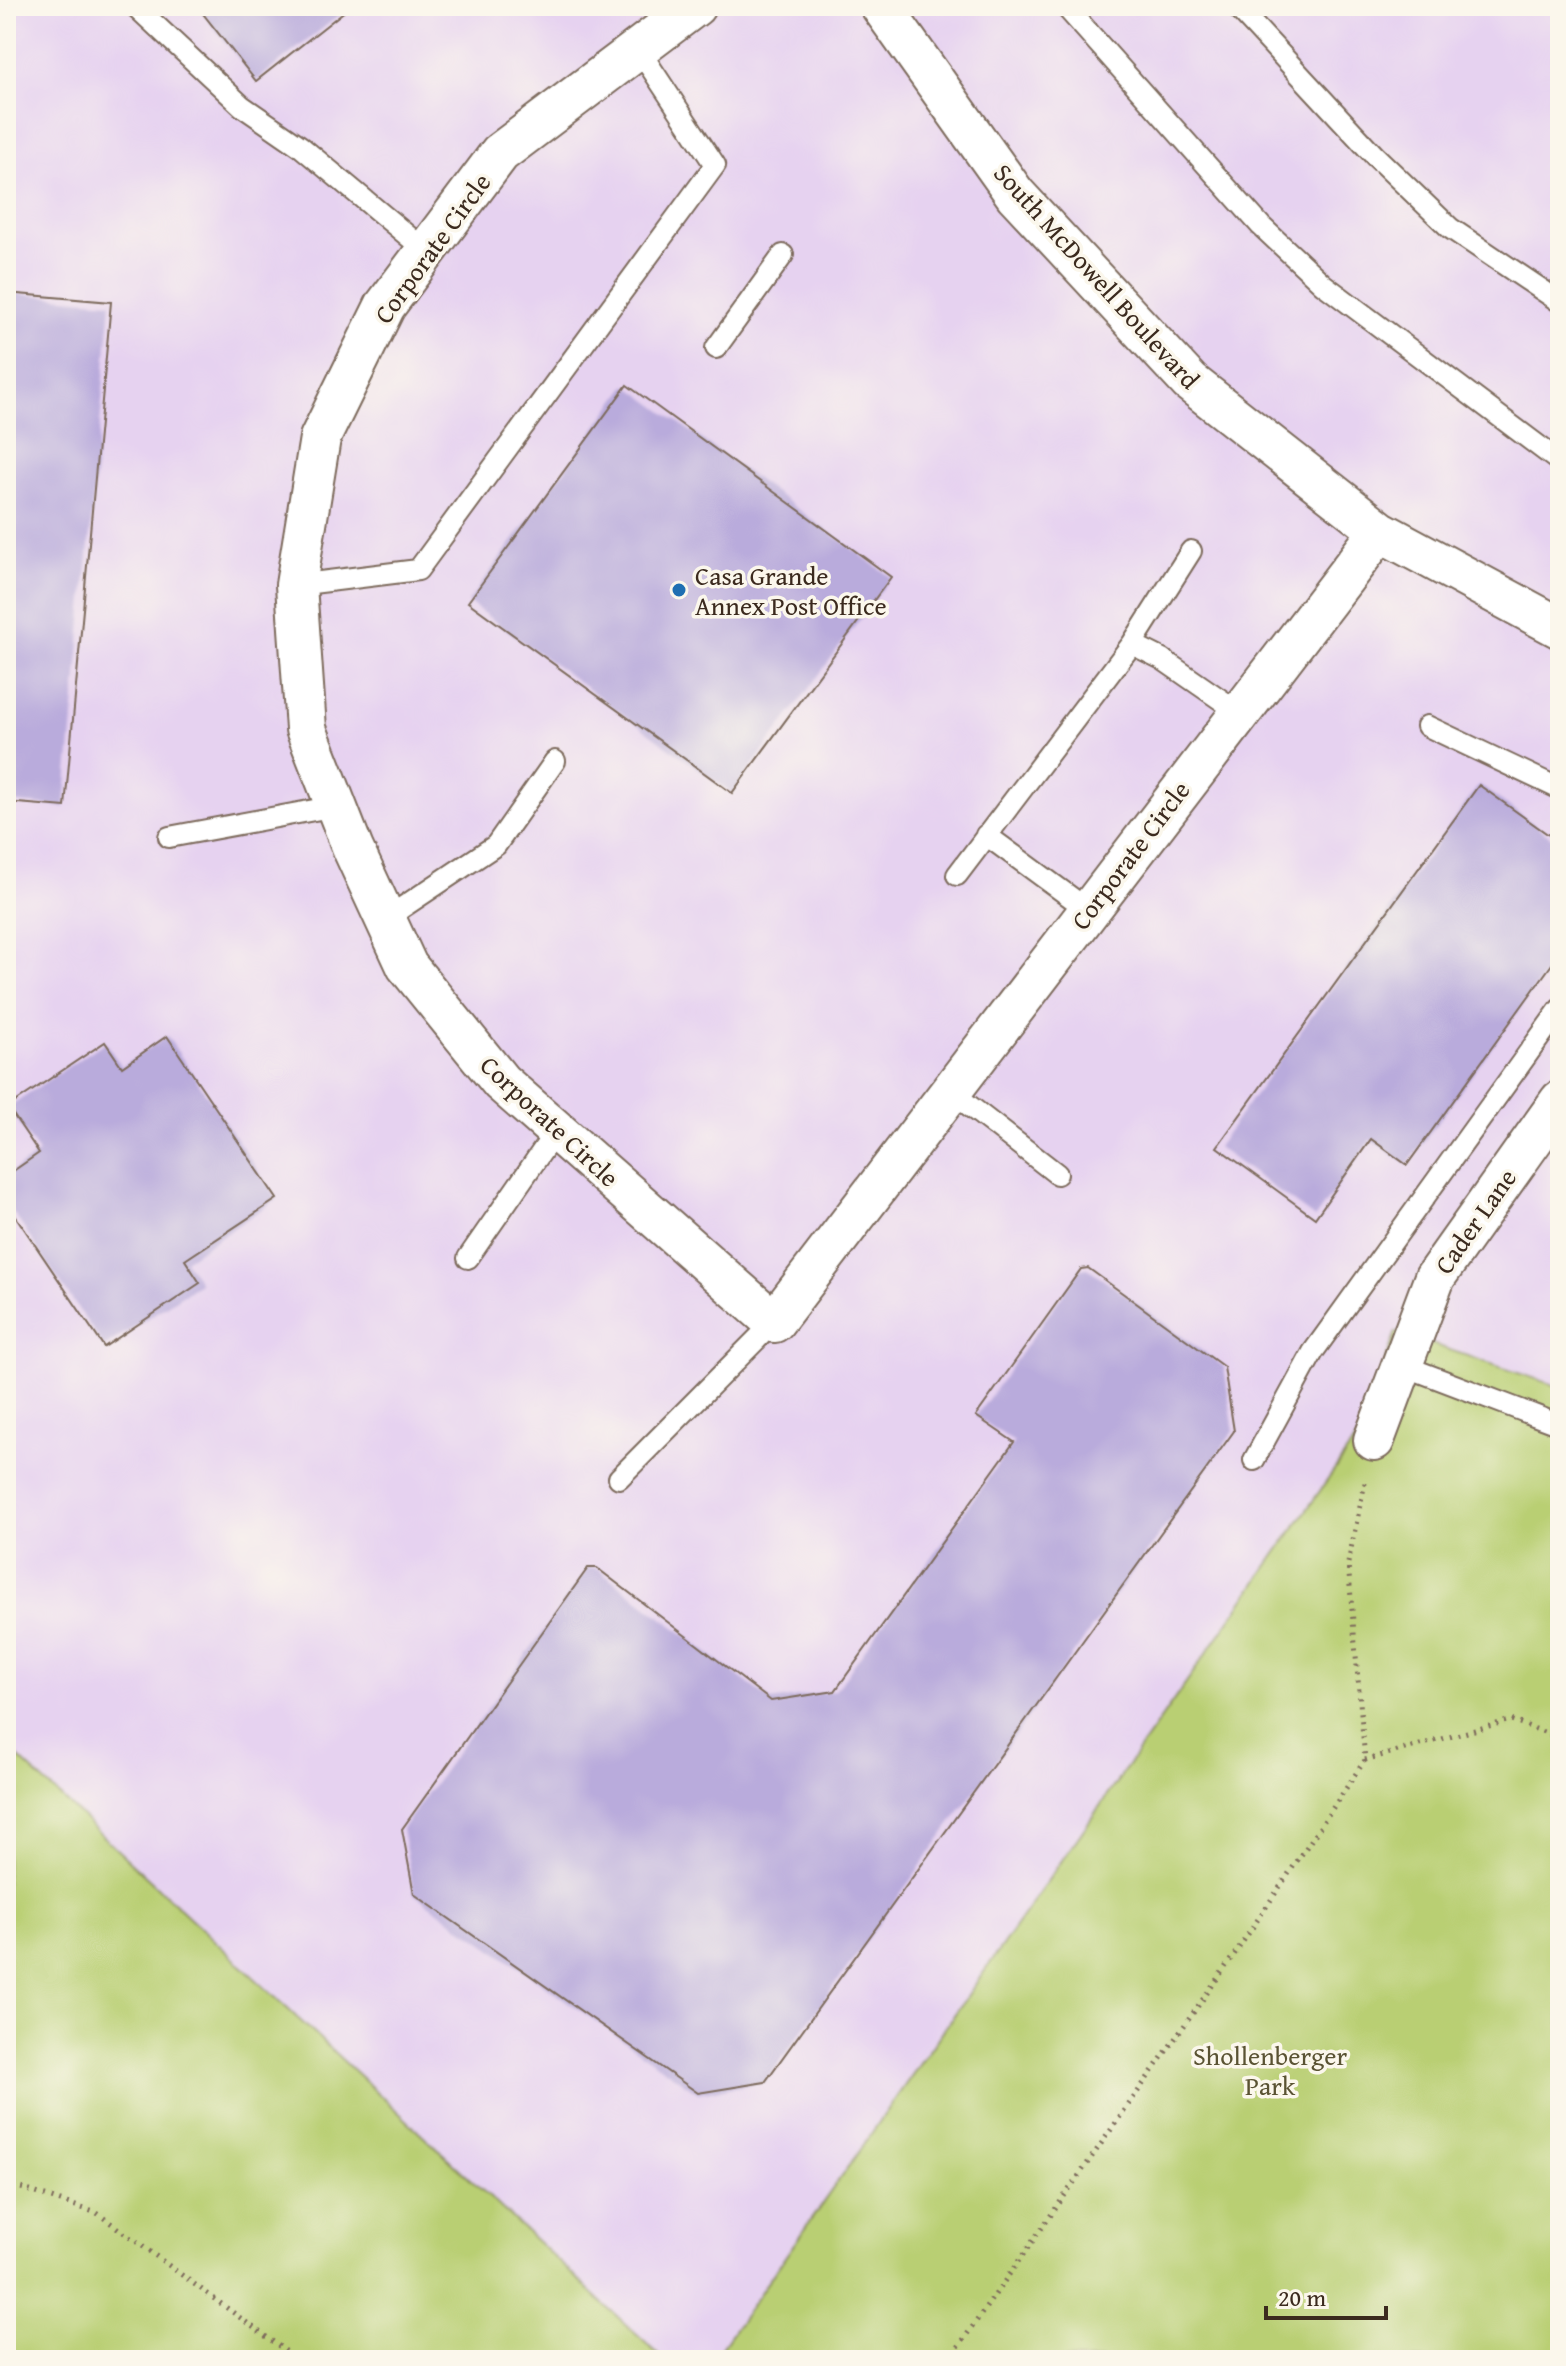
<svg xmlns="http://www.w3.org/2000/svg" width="1566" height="2366" font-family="'Gentium Book Plus',serif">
<rect width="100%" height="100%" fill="#fbf7ec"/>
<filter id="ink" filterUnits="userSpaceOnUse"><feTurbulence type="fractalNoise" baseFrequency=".0125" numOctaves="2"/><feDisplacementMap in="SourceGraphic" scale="16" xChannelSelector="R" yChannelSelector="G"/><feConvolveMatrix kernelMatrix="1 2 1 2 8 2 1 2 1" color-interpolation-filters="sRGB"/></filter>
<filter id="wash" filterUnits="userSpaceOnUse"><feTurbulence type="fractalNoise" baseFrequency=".006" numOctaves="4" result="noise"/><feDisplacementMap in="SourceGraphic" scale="32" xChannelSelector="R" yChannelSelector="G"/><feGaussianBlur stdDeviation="1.8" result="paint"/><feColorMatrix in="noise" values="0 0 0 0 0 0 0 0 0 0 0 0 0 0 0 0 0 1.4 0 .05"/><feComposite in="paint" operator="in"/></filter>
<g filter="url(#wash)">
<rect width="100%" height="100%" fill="#f7e5cf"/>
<path fill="#e6d2f0" d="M6 6H1560V1387L1359 1435 713 2360H664L6 1746Z"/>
<path fill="#b9cf73" stroke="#7a7c48" stroke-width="2" d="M1396 1332 1560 1387V2360H713L1359 1435Z
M6 1746 664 2360H6Z"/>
<g id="blocks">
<path fill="#b9abdc" d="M197 6H351L256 81Z
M6 293 111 302 65 807 6 802Z
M627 385 891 577 732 793 468 602Z
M1479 785 1560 843V953L1407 1165 1371 1139 1315 1218 1217 1147Z
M167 1036 277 1199 185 1260 200 1283 104 1347 6 1202V1176L39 1153 8 1107 105 1042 122 1067Z
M1088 1268 1224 1367 1234 1431 765 2082 698 2093 414 1894 402 1829 588 1568H597L771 1701 835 1691 1014 1442 976 1416 1081 1269Z"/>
</g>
</g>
<g filter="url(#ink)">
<use href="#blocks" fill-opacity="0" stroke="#7d6b5c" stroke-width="2"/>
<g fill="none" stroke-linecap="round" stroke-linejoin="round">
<defs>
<path id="service" d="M135 6 242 106 300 146 426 251
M1065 6 1261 226 1323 284 1560 462
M1236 6 1375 156 1450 228 1560 302
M716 348 783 255
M296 585 418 570 715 165 639 50
M1132 644 1162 659 1240 713
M1427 726 1560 789
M986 835 1088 910
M169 837 336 806
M957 875 1132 644 1191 551
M385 919 496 845 555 761
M949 1090 1057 1174
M468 1258 556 1131
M1402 1365 1560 1425
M1254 1460 1313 1352 1560 1009
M619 1478 774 1322"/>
<path id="minor" d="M695 6 500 153 385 306 320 438 296 585 306 729 353 849 407 966 501 1082 774 1322 1380 531
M881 6 1015 194 1190 382 1380 531 1560 628
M1374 1440 1435 1277 1560 1101"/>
</defs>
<use href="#service" stroke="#7d6b5c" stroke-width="24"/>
<use href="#minor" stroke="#7d6b5c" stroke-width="44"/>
<path stroke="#7d6b5c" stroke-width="5" stroke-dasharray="2 6" stroke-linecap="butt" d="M1365 1760 1511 1720 1560 1738
M6 2183 97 2213 298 2360
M949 2360 1236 1952 1365 1760 1348 1563 1366 1478"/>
<use href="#service" stroke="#fff" stroke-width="20"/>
<use href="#minor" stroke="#fff" stroke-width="40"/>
</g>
</g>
<circle fill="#1f6fb2" stroke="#fbf7ec" stroke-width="3" cx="679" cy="590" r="8"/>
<g text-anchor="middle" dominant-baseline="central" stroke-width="7" stroke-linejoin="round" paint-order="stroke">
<g font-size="26" fill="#3b2a1e" stroke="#fbf7ec">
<text transform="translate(432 248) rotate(-54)">Corporate Circle</text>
<text transform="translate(1097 276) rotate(48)">South McDowell Boulevard</text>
<text transform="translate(1130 855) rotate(-53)">Corporate Circle</text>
<text transform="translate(550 1121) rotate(43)">Corporate Circle</text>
<text transform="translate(1475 1221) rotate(-55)">Cader Lane</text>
</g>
<g font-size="26" fill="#3b2a1e" stroke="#fbf7ec" text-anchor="start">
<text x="695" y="575">Casa Grande<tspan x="695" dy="30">Annex Post Office</tspan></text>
</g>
<g font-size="26" fill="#5a5333" stroke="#fbf7ec">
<text x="1270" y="2055">Shollenberger<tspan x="1270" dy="30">Park</tspan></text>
</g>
</g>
<rect width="1566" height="2366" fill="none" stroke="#fbf7ec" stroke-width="32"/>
<path d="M1266 2306v12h120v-12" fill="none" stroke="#3b2a1e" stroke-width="4"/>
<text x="1278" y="2306" font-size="24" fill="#3b2a1e" stroke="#fbf7ec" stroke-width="6" paint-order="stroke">20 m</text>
</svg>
